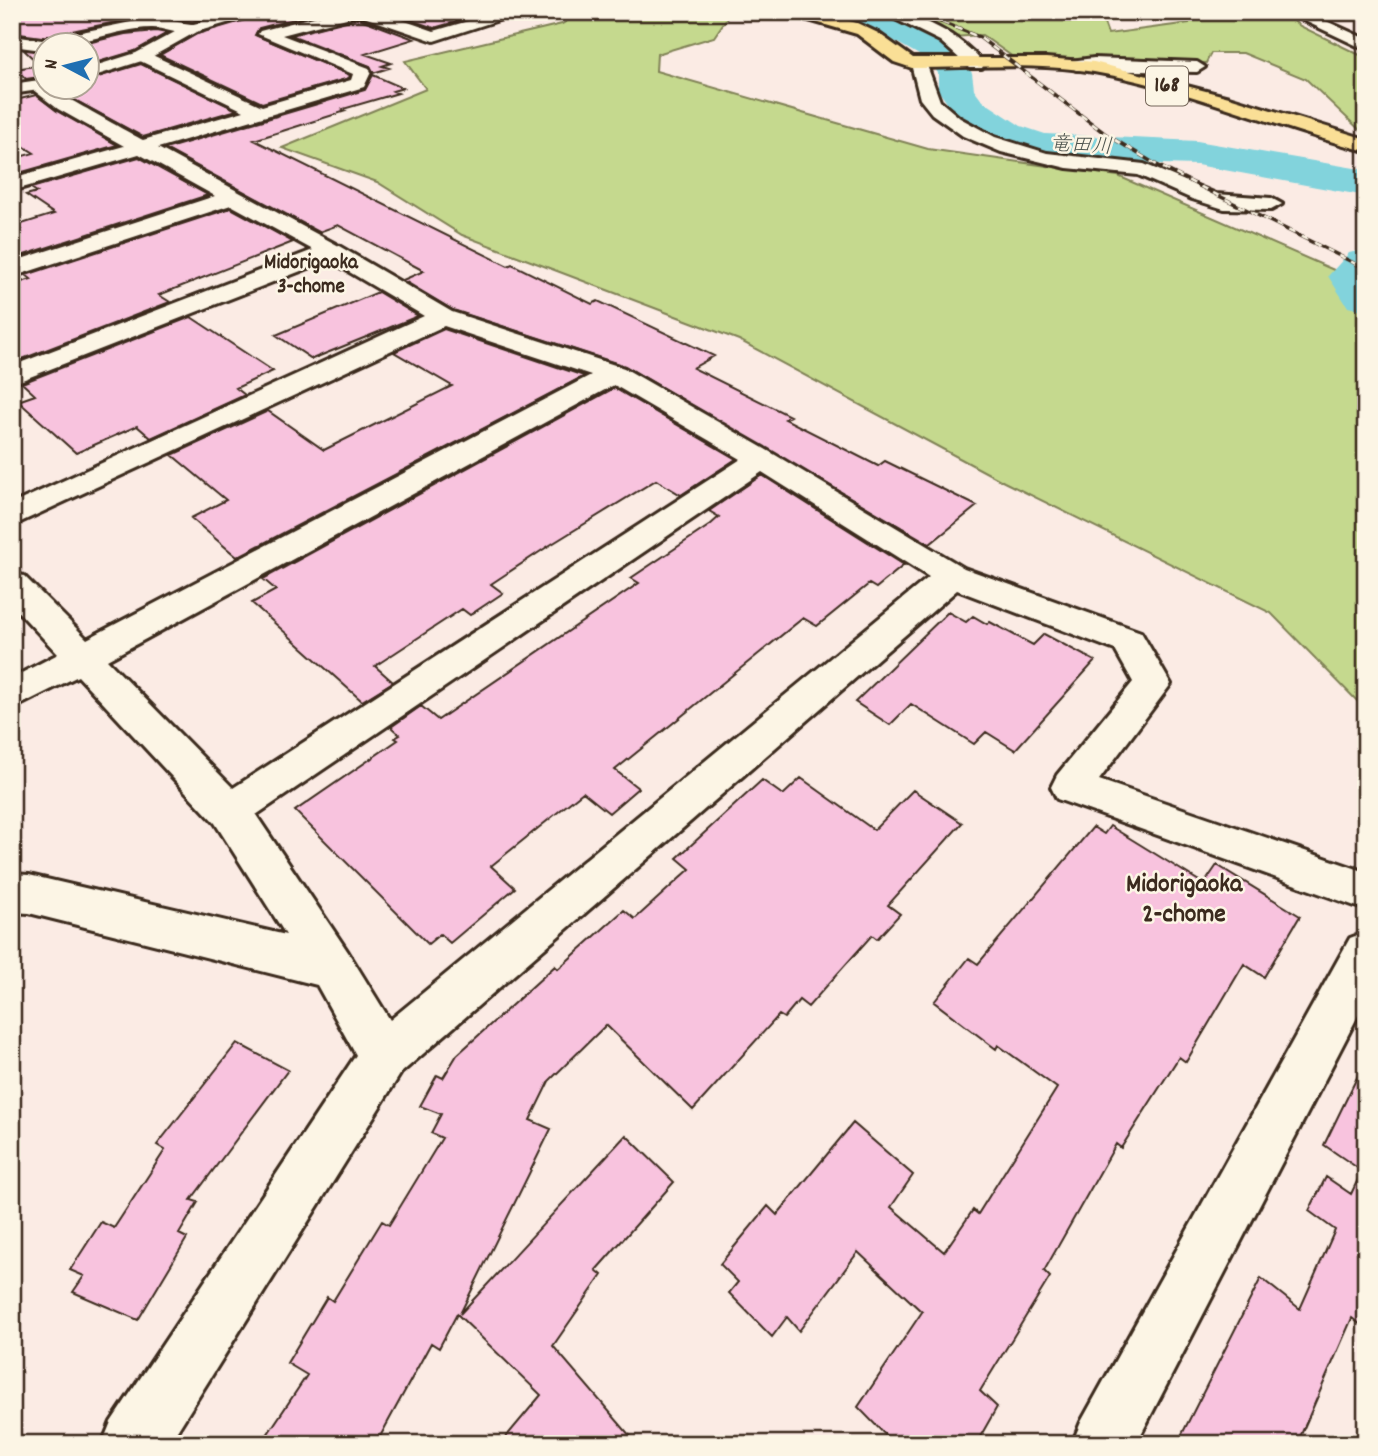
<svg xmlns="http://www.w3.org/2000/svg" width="1378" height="1456" font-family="Dekko,'Klee One',sans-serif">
<rect width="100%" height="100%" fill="#fbebe4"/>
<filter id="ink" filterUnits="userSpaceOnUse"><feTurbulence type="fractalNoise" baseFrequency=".0143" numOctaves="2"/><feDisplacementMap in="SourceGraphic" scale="14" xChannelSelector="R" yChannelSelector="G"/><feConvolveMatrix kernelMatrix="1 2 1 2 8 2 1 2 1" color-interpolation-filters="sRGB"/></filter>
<g filter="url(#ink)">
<path fill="#c5d98e" stroke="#808256" stroke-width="2" d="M581 12H731L714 37 657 54 656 71 928 149 1118 176 1366 284V710L1271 613 1004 482 739 340 462 235 377 182 282 148 426 89 405 61 562 24Z
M897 12H1100L1108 34 1189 23 1190 12H1282L1300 26 1366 58V136L1306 79 1243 53H1211L1206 63 1013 57 982 35 953 37Z"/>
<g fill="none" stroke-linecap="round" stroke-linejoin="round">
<path fill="#82d3dc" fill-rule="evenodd" d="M833 12H884L895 15 952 46 972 73 974 89 983 101 1021 126 1045 134 1197 141 1366 170V196L1197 165 1058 161 1021 152 993 142 957 117 938 90V73L928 60 873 29 837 19Z
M1366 249V311L1348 307 1328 276 1349 253Z"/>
</g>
<path fill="#f8c3de" stroke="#3b2a1e" stroke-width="2" d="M12 12H228L192 22 150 15 42 37 12 33Z
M267 12H322L259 28 255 35 350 75 349 78 262 103 160 55 197 34Z
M388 12H464L465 19 434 28Z
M358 18 414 39 365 54 391 63 382 66 389 68 373 73 370 66 291 35Z
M156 31 167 33 135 51 88 65V46H75L125 34Z
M24 50H46V76L26 79 16 69 40 65Z
M141 64 237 110 143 137 54 89 88 88V80Z
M373 75 403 88 393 91 398 93 343 109 346 111 254 140 508 266 512 264 592 304 598 301 714 356 693 368 790 416 785 419 878 466 885 461 977 506 930 544 625 366 453 310 403 280 424 271 338 225 319 232 165 149 365 90Z
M36 95 57 111 117 145 12 175V159L34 153 12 139V101Z
M139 157 208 195 12 259V227L54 214 26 195 37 192 31 188Z
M231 208 293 242 159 295 170 302 12 363V285L31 279 26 275Z
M378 292 418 316 312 359 276 335Z
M191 317 273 371 236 388 245 395 151 438 137 426 76 453 18 401 35 395 22 383Z
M444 329 584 376 237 557 191 518 226 500 172 455 268 411 324 450 452 386 394 352Z
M614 388 736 459 681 495 656 480 547 547 491 584 503 593 470 615 462 609 375 666 393 682 362 701 252 603 276 590 263 579Z
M762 475 904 565 876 588 869 584 817 626 803 618 615 770 638 788 609 813 583 792 491 866 515 888 450 943 440 934 428 944 295 811 398 740 395 738 400 735 391 727 421 706 438 720 639 583 631 578 710 525 719 517 709 511Z
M948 612 966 622 973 616 987 624 990 622 1033 645 1044 634 1095 661 1015 750 986 732 974 744 911 704 890 725 855 702Z
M801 778 874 830 913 790 962 823 888 905 900 914 877 939 872 935 808 1007 799 1000 784 1018 779 1015 693 1110 606 1025 549 1081 530 1120 551 1129 460 1314 626 1135 674 1182 596 1270 602 1275 553 1346 637 1444H500L541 1395 457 1314 439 1348 431 1343 376 1444H261L307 1375 287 1363 327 1297 333 1301 382 1221 389 1225 442 1138 431 1133 441 1114 420 1106 437 1075 443 1078 457 1055 555 966 558 969 624 910 635 919 690 869 677 858 762 780 783 795Z
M1110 826 1204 884 1217 865 1300 916 1264 977 1244 964 1186 1062 1179 1057 1121 1148 1116 1144 1044 1271 1050 1277 980 1391 997 1407 976 1444H894L858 1407 922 1312 858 1252 799 1331 787 1317 772 1337 729 1293 738 1282 720 1264 768 1206 777 1215 853 1123 913 1175 891 1207 944 1252 973 1210 978 1214 1057 1088 998 1045 996 1049 934 1002 969 958 978 964 1093 827 1104 834Z
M237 1043 288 1070 191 1200 198 1202 179 1234 187 1238 138 1320 73 1292 84 1276 70 1270 101 1222 114 1228 165 1150 157 1145Z
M1366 1059V1329L1352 1318 1297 1444H1177L1261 1278 1300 1309 1335 1230 1309 1211 1326 1177 1351 1194 1362 1171 1324 1145Z"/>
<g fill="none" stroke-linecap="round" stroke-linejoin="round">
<defs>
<path id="minor" d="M333 12H379L434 31 499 12H523L434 41 358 15 282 35 369 68 371 72 364 87 158 148 339 246 452 312 624 368 772 453 964 568 1141 632 1171 684 1099 780 1366 872V910L1057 799 1051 787 1057 775 1133 682 1115 650 957 590 401 1073 169 1444H102L111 1422 356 1055 317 985 29 913 12 912V874L29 875 286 935 215 823 78 676 12 709V678L58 654 12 605V573L24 576 87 639 591 375 444 326 12 526V504L424 316 329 260 12 384V366L313 250 231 205 12 277V262L215 196 139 154 12 191V178L124 146 58 109 32 89 29 85 32 81H44L46 88C52 88 129 133 143 140L244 111 136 59V53H148L262 106 351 80 353 74 258 34 260 31ZM614 385 741 459 233 788 107 660ZM762 472 929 577 390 1020 348 952 256 815Z
M881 12C918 12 961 35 984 64L982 68H970L940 41Z
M1286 12H1306L1366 39V50Z
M151 18 191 24 199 29C188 40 165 27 151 28 115 29 81 46 46 46L42 50 12 46V36L42 40Z
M1094 58 1197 62 1205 67 1197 72 1076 70 1068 65 1070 61Z
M919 59 925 60 940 101 960 118 995 137 1047 153 1144 164 1216 194 1271 198 1282 204 1271 210 1224 209 1192 199 1138 175 1067 168 1001 152 963 136 932 114 920 99 911 64Z
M1366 932V1000L1136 1444H1072L1081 1422 1350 938Z"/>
<path id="tertiary" d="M239 12H265L196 32 148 59 88 78V68L136 53 186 26Z
M46 79V88H52L12 94V84Z"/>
<path id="trunk" d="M781 12H815L857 23 878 33 913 58H1046L1094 62 1229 97 1366 139V151C1275 128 1187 88 1094 72 1035 62 971 68 912 68L894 62 857 34Z"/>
</defs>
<use href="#minor" stroke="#3b2a1e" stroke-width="6"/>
<use href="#tertiary" stroke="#3b2a1e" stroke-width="6"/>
<use href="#trunk" stroke="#3b2a1e" stroke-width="6"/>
<use href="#minor" fill="#fcf5e5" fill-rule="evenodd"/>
<use href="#tertiary" fill="#fcf5e5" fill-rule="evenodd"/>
<use href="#trunk" fill="#fadf96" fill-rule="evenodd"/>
<defs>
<path id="rail" d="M916 12 979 37 1107 135 1157 165 1366 269"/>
</defs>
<use href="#rail" stroke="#3b2a1e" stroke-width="3.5"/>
<use href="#rail" stroke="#fcf5e5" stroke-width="2.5" stroke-dasharray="7" stroke-linecap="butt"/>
</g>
</g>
<g text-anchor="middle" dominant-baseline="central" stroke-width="5" stroke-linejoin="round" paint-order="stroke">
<g font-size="21" font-style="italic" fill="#4d544e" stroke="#fcf5e5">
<text transform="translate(1081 147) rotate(3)">竜田川</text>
</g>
<g font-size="21" font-weight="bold" fill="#3b2a1e" stroke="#fcf5e5">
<text x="311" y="264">Midorigaoka<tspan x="311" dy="24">3-chome</tspan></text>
</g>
<rect fill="#fcf5e5" stroke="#75675a" stroke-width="2" x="1146" y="66.5" width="42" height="39" rx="5"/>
<g font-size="23" font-weight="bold" fill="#3b2a1e">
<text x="1167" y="86">168</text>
</g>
<g font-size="26" font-weight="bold" fill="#3b2a1e" stroke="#fcf5e5">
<text x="1184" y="885">Midorigaoka<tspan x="1184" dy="30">2-chome</tspan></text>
</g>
</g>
<rect width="1378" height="1456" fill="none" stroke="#fcf5e5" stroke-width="42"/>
<rect x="21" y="21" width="1336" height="1414" fill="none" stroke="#3b2a1e" stroke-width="2.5" filter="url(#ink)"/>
<g transform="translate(66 66) rotate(277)"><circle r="33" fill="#fcf5e5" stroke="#afa495" stroke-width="2"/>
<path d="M0-5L12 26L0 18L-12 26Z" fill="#1f6fb2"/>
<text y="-10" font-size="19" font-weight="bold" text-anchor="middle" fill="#3b2a1e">N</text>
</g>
</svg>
